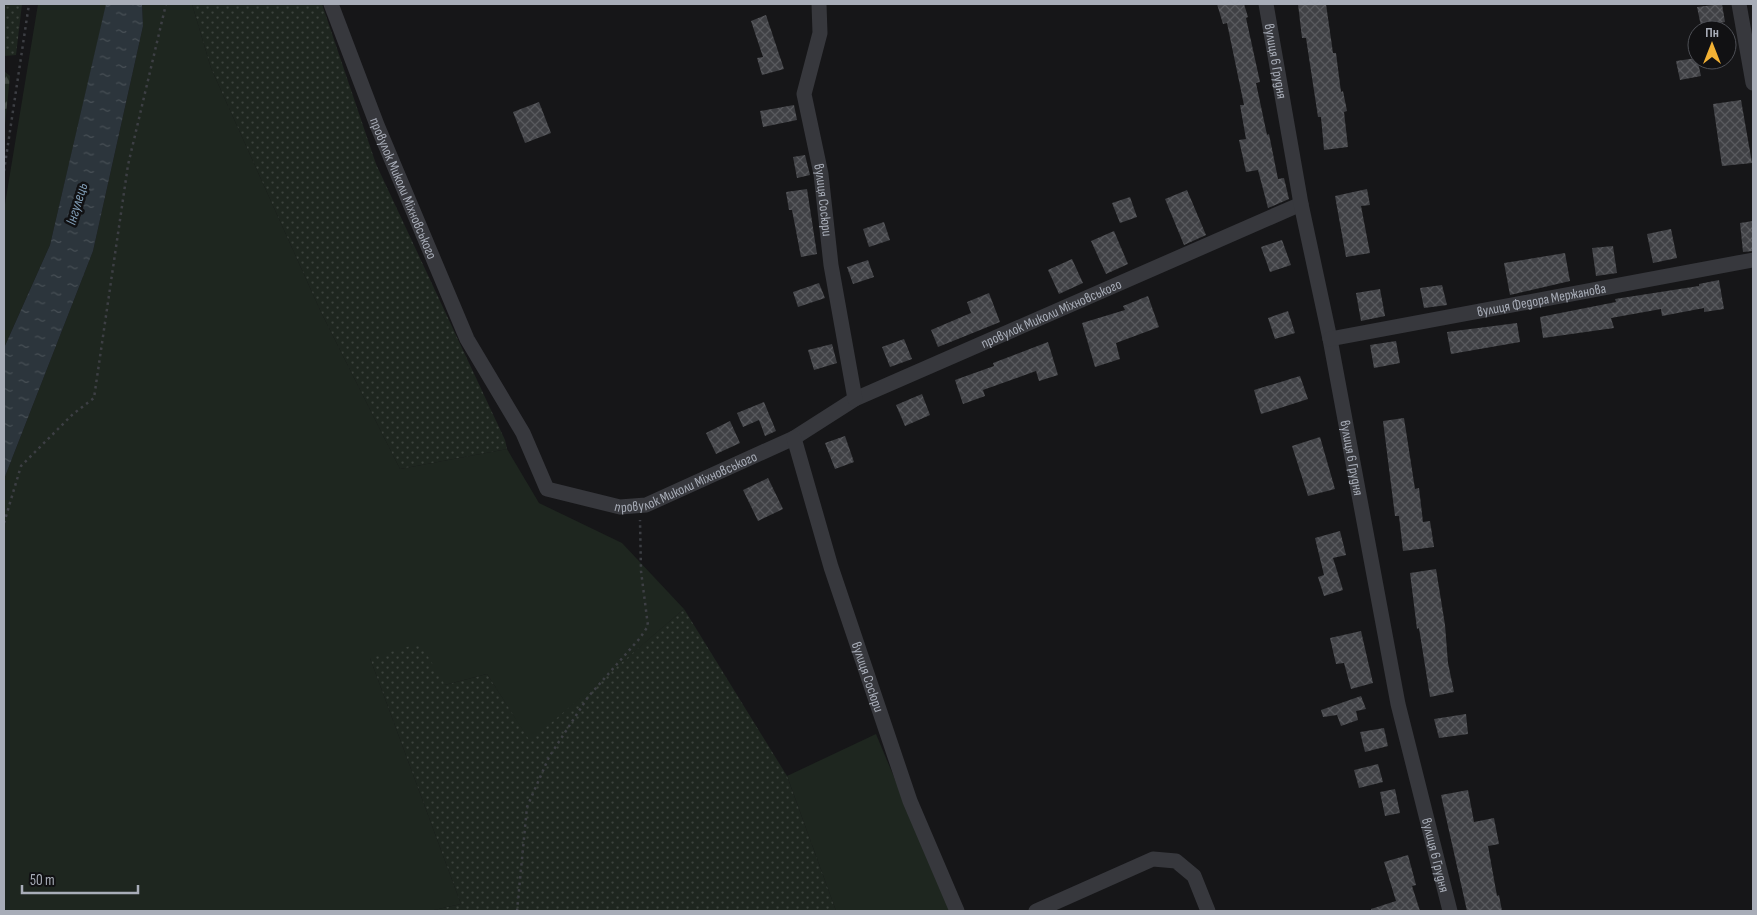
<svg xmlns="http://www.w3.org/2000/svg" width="1757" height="915" font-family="'Sofia Sans Condensed',sans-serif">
<defs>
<pattern id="forest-firs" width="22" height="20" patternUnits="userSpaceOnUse" patternTransform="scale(1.25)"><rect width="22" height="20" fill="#1e261f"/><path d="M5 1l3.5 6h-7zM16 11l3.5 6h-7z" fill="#3c433d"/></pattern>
<pattern id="garden-dots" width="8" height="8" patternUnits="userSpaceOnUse" patternTransform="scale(1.25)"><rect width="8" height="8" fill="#1e261f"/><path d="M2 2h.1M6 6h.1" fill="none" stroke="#3c433d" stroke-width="1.8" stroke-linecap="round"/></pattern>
<pattern id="water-ripples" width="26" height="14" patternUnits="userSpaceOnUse" patternTransform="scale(1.25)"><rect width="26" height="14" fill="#2c353c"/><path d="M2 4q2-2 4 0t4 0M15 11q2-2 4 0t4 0" fill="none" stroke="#485056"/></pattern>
<pattern id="building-cross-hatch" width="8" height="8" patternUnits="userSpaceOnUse" patternTransform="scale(1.25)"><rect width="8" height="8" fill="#404145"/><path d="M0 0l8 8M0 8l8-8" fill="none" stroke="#595a5e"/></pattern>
</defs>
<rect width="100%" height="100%" fill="#161618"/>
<path fill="#1e261f" d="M38 4H106V6L50 245 4 348V210Z
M142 4H192L211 68 321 312 400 469 507 449 539 503 622 543 684 609 530 742 487 674 445 685 370 658 461 904 430 911H4V479L93 251 143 26Z
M876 734 950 911H836L787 776Z"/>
<path fill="url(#forest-firs)" d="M4 71 10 76 4 134Z"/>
<path fill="url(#garden-dots)" d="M4 4H22L16 55 4 56Z
M192 4H322L376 164 505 440 507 449 400 469 321 312 211 68Z
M684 609 787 776 836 911H430L461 904 370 658 420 643 445 685 487 674 530 741Z"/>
<path fill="url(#water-ripples)" d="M106 4H142L143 26 93 251 4 479V348L50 245Z"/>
<path fill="url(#building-cross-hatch)" d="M1217 4H1244L1248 17 1246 18 1260 82 1256 83 1267 135 1269 134 1278 179 1284 178 1289 199 1268 208 1258 170 1246 172 1239 140 1246 139 1240 105H1244L1227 23 1223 24Z
M1298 4H1326L1333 53H1336L1341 92 1343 91 1347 111 1344 112 1348 147 1324 150 1321 117H1318L1306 38H1302Z
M1722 4 1725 22 1701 26 1697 7Z
M766 15 784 69 762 75 757 58 763 57 751 21Z
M1697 58 1701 76 1680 80 1676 61Z
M1741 100 1752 163 1722 166 1713 104Z
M539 102 551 133 525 143 513 112Z
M794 105 797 120 763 127 760 111Z
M805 155 810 175 797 178 793 157Z
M807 189 817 254 801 257 792 210H789L786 192Z
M1367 189 1370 205 1361 206 1370 253 1346 257 1335 196Z
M1187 190 1206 235 1184 245 1165 199Z
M1130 197 1137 217 1120 223 1112 203Z
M1753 221V251L1743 252 1740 223Z
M884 222 890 240 869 247 863 229Z
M1671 229 1677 258 1653 263 1647 234Z
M1114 231 1128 264 1106 274 1091 241Z
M1282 240 1291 265 1270 272 1261 247Z
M1613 246 1617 273 1596 276 1592 248Z
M1565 253 1570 281 1510 295 1504 263Z
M1072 259 1083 283 1059 294 1048 270Z
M868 260 874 277 853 284 847 267Z
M1719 280 1724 309 1704 312V308L1662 316 1661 309 1611 318 1614 328 1543 338 1540 317 1616 302 1615 299 1699 286V284Z
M819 283 825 298 798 307 793 292Z
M1442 285 1447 305 1424 308 1420 288Z
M1380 289 1385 316 1361 321 1356 293Z
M989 293 1000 322 938 347 931 330 971 313 967 302Z
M1148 296 1159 327 1116 343 1120 359 1095 367 1082 323 1125 310 1123 306Z
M1288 311 1295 333 1275 339 1268 318Z
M1517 323 1520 342 1451 354 1447 332Z
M904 339 912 359 890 367 882 347Z
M1396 341 1400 363 1374 368 1370 345Z
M1048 342 1058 375 1039 381 1036 371 983 390 985 396 963 404 955 380 994 366 993 363Z
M832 344 837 363 814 370 808 350Z
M1300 376 1308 399 1261 414 1254 390Z
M922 394 930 415 905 426 896 405Z
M764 402 776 431 765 436 759 420 743 427 737 413Z
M1404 418 1415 489 1419 488 1423 522 1430 521 1434 547 1403 551 1399 516H1395L1383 421Z
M730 421 740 443 716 454 706 433Z
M845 436 854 462 835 469 825 443Z
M1320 437 1335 489 1308 496 1292 446Z
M768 478 783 509 758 521 743 490Z
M1340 531 1346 555 1333 558 1343 590 1324 596 1318 577 1324 575 1315 538Z
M1436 569 1445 625 1448 663 1454 692 1430 697 1419 628 1417 629 1410 573Z
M1361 631 1373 683 1351 689 1344 663 1336 664 1330 638Z
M1361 696 1366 709 1356 711 1358 720 1341 726 1337 715 1323 717 1321 710Z
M1466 714 1468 734 1439 738 1434 719Z
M1384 728 1388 746 1365 752 1360 732Z
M1378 764 1383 782 1359 788 1354 770Z
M1395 789 1400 813 1385 816 1380 792Z
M1468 790 1474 822 1494 818 1499 844 1488 846 1497 896 1499 895 1502 911H1467L1441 795Z
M1408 855 1416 885 1412 886 1420 911H1371V909L1396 901 1384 862Z"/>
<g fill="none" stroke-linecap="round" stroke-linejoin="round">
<path stroke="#3d3f44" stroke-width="2.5" stroke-dasharray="2.5 4" stroke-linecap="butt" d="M4 171 29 4
M4 523 21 466 73 414 94 398 128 165 166 4
M517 911 527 807 549 757 588 697 640 638 648 626 641 571 640 520"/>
<g stroke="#37383d" stroke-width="15">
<path id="s1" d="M331 4 377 125 467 339 523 433 547 489 620 507 646 505 794 438 855 399 1301 204"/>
<path id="s2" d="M819 4 820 33 804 94 821 174 831 265 855 399"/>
<path id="s3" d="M1266 4 1301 204 1330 339 1398 704 1450 911"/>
<path d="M1739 4 1753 83"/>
<path id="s4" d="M1330 339 1753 260"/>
<path id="s5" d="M794 438 831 567 910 801 957 911"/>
<path d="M1036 911 1153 859 1176 861 1194 876 1208 911"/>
</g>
</g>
<g text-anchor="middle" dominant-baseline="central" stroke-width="5" stroke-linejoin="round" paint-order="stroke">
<g font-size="14" fill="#a8adb8" stroke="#111113">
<text stroke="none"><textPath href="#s3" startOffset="58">вулиця 6 Грудня</textPath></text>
<text stroke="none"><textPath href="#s1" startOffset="198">провулок Миколи Міхновського</textPath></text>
<text stroke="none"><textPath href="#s2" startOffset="200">вулиця Сосюри</textPath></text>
<text stroke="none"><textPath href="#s4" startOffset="215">вулиця Федора Мержанова</textPath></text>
<text stroke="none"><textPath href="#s1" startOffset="1082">провулок Миколи Міхновського</textPath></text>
<text stroke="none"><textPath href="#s3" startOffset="462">вулиця 6 Грудня</textPath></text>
<text stroke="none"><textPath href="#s1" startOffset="678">провулок Миколи Міхновського</textPath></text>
<text stroke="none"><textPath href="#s5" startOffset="250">вулиця Сосюри</textPath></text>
<text stroke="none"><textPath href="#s3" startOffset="868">вулиця 6 Грудня</textPath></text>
</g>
<g font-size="15" font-style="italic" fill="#7f9bb3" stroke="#111113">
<text transform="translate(77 204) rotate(-73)">Інгулець</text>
</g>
</g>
<rect width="1757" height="915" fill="none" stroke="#a8adb8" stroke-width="10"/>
<g transform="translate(1712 45)"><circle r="24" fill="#111113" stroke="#4d4f55"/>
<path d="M0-4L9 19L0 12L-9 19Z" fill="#f2b134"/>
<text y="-8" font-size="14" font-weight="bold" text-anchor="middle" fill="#a8adb8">Пн</text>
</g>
<path d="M22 885v8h116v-8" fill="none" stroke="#a8adb8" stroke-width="2.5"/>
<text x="30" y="885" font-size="15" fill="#a8adb8" stroke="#111113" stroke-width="4" paint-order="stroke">50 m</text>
</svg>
